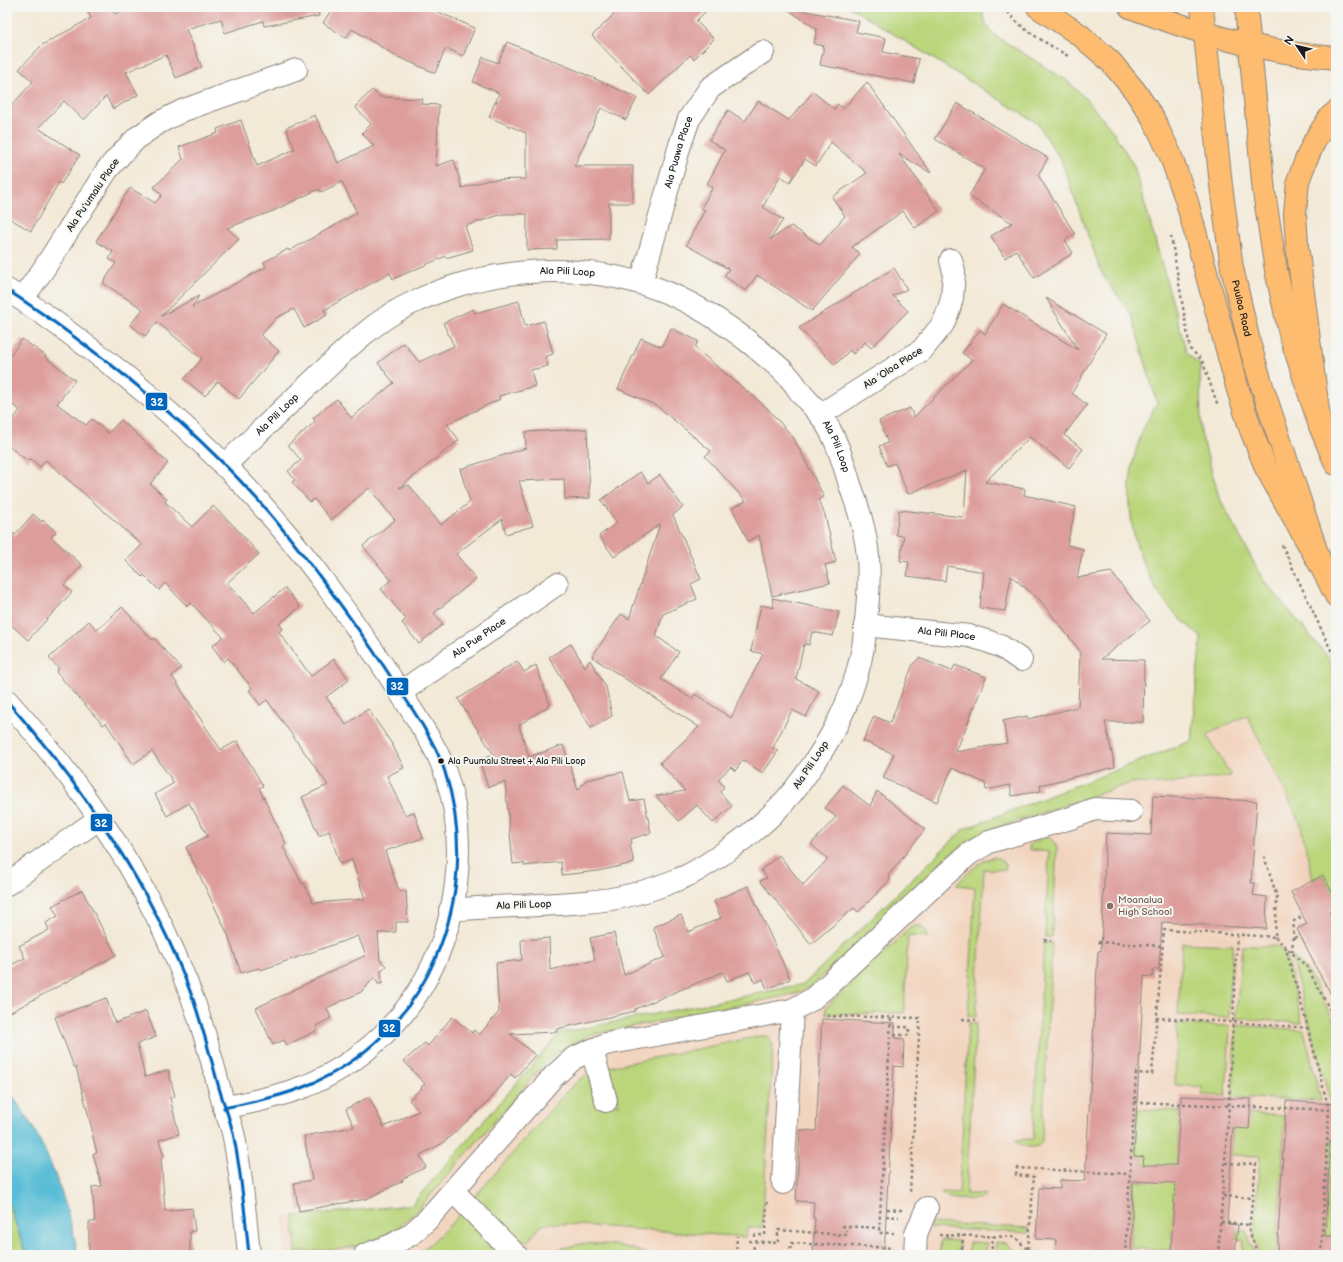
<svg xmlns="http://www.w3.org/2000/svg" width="1343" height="1262" font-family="'Balsamiq Sans',sans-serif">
<rect width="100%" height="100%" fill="#f6f6f2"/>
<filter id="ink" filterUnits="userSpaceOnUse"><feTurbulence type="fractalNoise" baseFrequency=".025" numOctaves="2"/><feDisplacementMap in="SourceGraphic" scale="8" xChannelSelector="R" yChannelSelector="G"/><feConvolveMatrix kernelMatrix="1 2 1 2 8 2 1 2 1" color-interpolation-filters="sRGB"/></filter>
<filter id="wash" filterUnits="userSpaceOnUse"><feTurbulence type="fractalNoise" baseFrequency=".012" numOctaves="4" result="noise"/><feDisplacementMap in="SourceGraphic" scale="16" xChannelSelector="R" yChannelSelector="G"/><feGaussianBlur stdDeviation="0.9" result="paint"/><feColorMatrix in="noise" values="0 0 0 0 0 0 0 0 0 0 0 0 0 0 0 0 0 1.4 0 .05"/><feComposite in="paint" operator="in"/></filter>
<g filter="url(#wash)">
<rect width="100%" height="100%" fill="#f3e9d7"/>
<path fill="#f2d4be" d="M1200 645 1327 656 1336 674V1255H284V1217L411 1205 560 1033 804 984 964 829 1190 741Z"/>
<path fill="#bad57a" stroke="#6b784b" d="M850 7H981L986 25 997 37 1066 80 1086 99 1112 130 1134 166 1187 353 1200 365 1201 433 1219 497 1262 578 1327 656 1336 674V899L1323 875 1313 880 1300 822 1247 715 1207 735 1231 776 1164 784 1131 783 990 830 971 839 949 856 812 986 795 994 590 1035 557 1052 539 1070 415 1213C402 1224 388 1235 373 1241 354 1250 317 1251 296 1252L294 1216 411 1205 560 1033 804 984 964 829 1191 741 1201 637C1190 628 1179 618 1170 608 1132 563 1119 496 1139 441 1143 428 1150 415 1157 403L1132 316 1102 274 1061 160 1037 123Z
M1047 837C1053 839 1055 843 1057 849L1052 937H1045L1049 852 1032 850 1029 849V846L1031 843Z
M994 857 1000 859 1006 866 1005 870 984 869 976 1017 968 1016 975 887 956 885C967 874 978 861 994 857Z
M916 926H922L927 933 928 937 908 936 904 1013 826 1014V1007L911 927Z
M1044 942 1052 943 1042 1141 1038 1146C1029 1148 1023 1147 1016 1141V1140L1033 1139Z
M1182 943 1233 945 1229 1018 1178 1015Z
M1242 946H1277L1285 952 1302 1023 1236 1018Z
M1290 953 1308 972 1336 1024V1101H1330Z
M968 1023H976L966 1194H985L984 1198 981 1199C970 1199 947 1202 941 1192L959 1193Z
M1177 1024 1230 1026 1226 1096 1202 1095V1087L1175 1085Z
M1236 1025 1304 1030 1321 1101 1232 1097Z
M760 1036H768L773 1045 762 1228H747L746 1237 551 1223 542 1225 527 1242 517 1238 515 1234 512 1232 508 1238 472 1200 566 1092 579 1080 590 1073 596 1103 619 1105 609 1067Z
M1137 1109 1180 1111 1171 1250 1131 1248 1134 1181 1149 1182 1150 1165H1143V1157L1134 1156Z
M1250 1114 1285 1116 1277 1255H1260L1254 1238 1260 1156 1231 1155 1233 1128Z
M1330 1141 1336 1142V1244H1334L1335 1236H1325Z
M7 1198 26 1255H7Z
M464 1209 507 1255H415C434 1243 449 1226 464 1209Z
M931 1223 1028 1228H1029V1233L931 1228Z
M1237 1230 1246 1231 1255 1255 1243 1254 1244 1240 1237 1239Z
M941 1240 959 1241 958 1255H939Z
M969 1242 987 1243 986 1255H968Z
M996 1242 1007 1243 1018 1255H995Z
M580 1244C604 1243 626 1245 649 1255H542L559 1249Z"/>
<path fill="#58bdd6" stroke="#3a6c79" d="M7 1085C15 1102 27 1116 36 1133 56 1171 70 1213 78 1255H26L7 1198Z"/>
<g id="blocks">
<path fill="#dd9e9b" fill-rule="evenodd" d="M85 7H111L115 14 131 7H318L319 16 264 26 263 21 225 33 221 19 186 29 202 67 176 78 166 55 126 72 138 95 113 109 106 96 84 120 64 101 38 128 80 155 61 184 59 182 31 231 7 217V110L33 82 19 69 42 45 91 18Z
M333 7H427L475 28 463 56 446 48 435 73 396 56 352 29 346 38 323 23Z
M621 7H710L696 21 714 39 694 59 690 55 649 95 592 36Z
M784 7 859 21 856 32 886 38 883 52 919 59 914 83 820 65 824 46 814 44 817 29Z
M507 42 578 71 637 98 626 120 601 108 574 166H633V203H609V239L557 240V249L527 250V214H503L465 226 473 250 446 258V256L393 279 390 273 324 310 327 315 304 328 294 309 276 318 261 335 279 351 239 399 218 381 205 396 184 379 202 359 157 322 145 336 130 325 143 309 103 283 116 263 109 259 113 252 96 241 130 188 155 203 162 195 154 187 183 159 179 147 218 133 217 129 241 120 257 166 295 149 286 128 315 115 338 163 374 146 362 133 371 124 355 107 372 90 380 97 423 99 421 104 439 105 436 166 454 160 462 188 488 180 526 179V133L489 117 495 102H498L496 101 499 93 473 82 483 57 498 63ZM342 182 357 213 289 251 288 249 264 262 266 267 192 307 199 296 161 316 239 239 227 228 273 211 319 189 321 192Z
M867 82 931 173 899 154 939 211 915 228 903 211 852 247 860 254 812 311 757 275 746 291 724 276 729 269 686 245 705 210 701 208 713 187 707 184 725 150 709 140 728 110 745 121 758 101 789 120 813 92 834 109 838 104 843 109ZM831 142 867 173 832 197 845 216 820 245 791 226 770 240 783 220 763 207 780 176 790 182 805 159 816 166Z
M957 103 1048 158 1038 175 1075 234 1065 240 1073 253 1034 278 1016 250 1005 258 991 236 1012 223 969 196 985 169 935 139Z
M894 268 907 289 893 296 908 311 871 348 865 342 853 354 850 350 835 365 799 328Z
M1046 298 1106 334 1072 393 1087 405 1064 435 1083 449 1069 468 1030 437 985 482 1025 489 1024 495 1076 507 1067 545 1083 549 1077 578 1111 572 1150 621 1101 659 1144 660 1143 722H1105L1115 767 1040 785 1041 791 1012 796 1010 785 986 790 985 783 952 768 937 802 883 778 894 754 863 741 874 716 890 723 913 664 919 658 952 671 955 665 986 677 956 752 1007 743 1003 721 1027 716 1028 719 1078 707 1080 651 1040 600 1011 576 1005 611 980 608 984 572 947 566 945 581 907 576 909 562 900 561 904 536 896 535 899 510 964 517 967 470 908 494 895 463 887 466 879 446 888 443 879 421 910 408 914 417 972 360 962 353 980 330 985 334 1003 304 1078 350Z
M519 301 525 326 544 321 553 354 545 357 548 366 531 370 535 386 499 396 500 399 447 424 459 440 399 488 409 485 441 525 470 502 460 469 526 448 525 432 587 429 590 498 565 499 564 479 519 481 533 526 506 534 502 519 456 554 476 579 434 613 443 624 419 644 402 623 406 619 381 589 391 580 363 546 395 520 369 488 331 520 314 499 310 502 292 482 295 480 288 471 301 460 288 445 315 422 313 418 337 399 351 418 390 386 394 383 378 363 404 343 419 362 454 346 443 323 473 309 475 313Z
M671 328 698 341 695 348 766 407 793 437 824 497 818 500 825 515 836 562 825 565 830 583 772 596 759 535 748 541 732 508 746 501 705 456 711 451 657 406 618 389 641 338 662 347Z
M22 339 46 356 45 357 75 380 57 404 86 425 92 419 108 433 121 420 168 463 150 484 167 499 165 502 192 527 213 506 235 527 259 554 227 583 254 613 285 588 300 607 279 624 283 628 279 632 311 676 334 659 349 680 326 697 346 725 368 709 392 744 404 768 387 776 405 815 414 812 423 838 385 851 399 891H406L408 922H396V932L378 933 380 960 386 966 381 971 382 984H378L375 977 361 992 327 1008 331 1018 316 1026 318 1030 287 1045 284 1040 273 1045 256 1008 366 955 358 936 261 970 259 968 241 973 228 935 186 847 208 836 189 803 167 816 155 794 174 783 152 751 133 764 106 723 103 725 56 672 59 669 49 658 89 621 97 630 122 607 152 640 154 638 181 668 172 676 221 750 237 741 263 786 259 788 286 844 283 846 302 884 304 883 313 903 365 899 352 860 340 864 329 831 319 836 302 797 328 785 267 700 260 705 249 690 252 688 228 658 224 662 212 646 223 637 191 603 187 606 165 583 159 590 144 575 142 577 126 561 142 545 46 460 40 467 30 458 28 461 7 445V428L20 410 7 401V360Z
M640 472 648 483 660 475 683 507 673 515 701 579 691 584 697 599 663 614 656 636 679 652 661 679 692 699 695 694 731 718 763 654 751 651 761 605 774 608 772 598 839 612 833 636 812 632 809 645 804 644 796 679 819 691 806 717 792 710 773 748 778 751 763 773 743 760 735 771 731 767 718 779 724 787 720 792 732 806 713 823 697 805 679 821 656 796 685 791 660 763 699 727 592 657 621 614 629 619 660 524 614 557 599 536 617 523 601 500Z
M33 514 42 522 43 520 56 532 51 537 82 565 64 585 72 592 28 640 7 621V529L15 535Z
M571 644 585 667 590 660 606 687 612 716 591 728 549 657Z
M517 661 524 672 536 665 550 705 519 725 529 757 563 745 578 790 586 780 623 772 630 801 644 799 651 833 631 839 632 843 630 844 634 863 598 871 562 875 561 862 524 866V863L513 864 505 782 488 787 479 760 494 755 458 699Z
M843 785 870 806 877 791 925 829 888 876 891 879 858 912 854 908 811 944 760 881 767 878 761 870 779 855 803 885 828 859 811 844 836 817 825 808Z
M1153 796 1257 801 1251 883H1255L1253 895 1267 897 1266 929 1162 922 1159 969H1153V977L1144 976 1134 1156 1144 1157 1143 1165H1176L1181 1096 1251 1099 1249 1129 1233 1128 1227 1224 1238 1225 1235 1255 1171 1252 1175 1183 1133 1181 1131 1255H1055L1056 1240 1036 1239 1039 1188 1060 1189V1180L1085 1181 1098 951H1101L1106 833 1151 835Z
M1323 875 1336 899V908L1329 912 1336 925V1003L1314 964H1315L1297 929 1307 924 1291 892Z
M748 886 790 979 767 989 763 979 755 983 749 972 727 981 723 972 635 1009V1011L557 1029V1032L510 1034 535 1055 515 1078 511 1074 488 1102 443 1143 420 1155 426 1167 402 1179 403 1181 366 1199 299 1211 294 1183 312 1180 304 1136 354 1127 346 1109 369 1097 384 1127 419 1111 409 1100 422 1088 421 1087 425 1084 404 1061 425 1043 428 1046 452 1017 472 1033 474 1030 479 1035 499 1012 496 963 522 960 521 940 549 938 550 970 595 960 590 938 614 933 624 975 665 957 653 927 681 915 688 932 721 918 714 901Z
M82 890 116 955 7 1014V967L25 958 19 946 49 930 46 923 58 916 52 906Z
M106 998 115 1023 146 1011 156 1037 137 1044 145 1077 168 1070 175 1096 170 1098 179 1134 159 1140 164 1157 161 1158 165 1211 192 1208 195 1231H190V1255H89V1222H95L92 1187 102 1186 93 1154 97 1153 92 1133H93L76 1067H74L55 1017Z
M822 1019 895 1023V1038L904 1039 903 1067 894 1066 884 1255H813L815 1218H813L814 1202 796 1201 800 1130 816 1131Z
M1286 1101 1336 1104V1142L1330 1141 1325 1236H1335L1333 1255H1277Z"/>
</g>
</g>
<g filter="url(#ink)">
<use href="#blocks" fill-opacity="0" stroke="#88827a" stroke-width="1"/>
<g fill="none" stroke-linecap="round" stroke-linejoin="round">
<defs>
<g id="minor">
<path id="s1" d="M641 283 680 145 689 119 710 88 763 52"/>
<path d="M7 290C30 304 51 319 72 335 147 390 219 453 279 525 313 565 343 608 373 651 389 675 404 698 419 722 429 738 439 754 445 772 467 835 460 910 431 969 406 1021 359 1064 306 1086 280 1096 252 1102 224 1108"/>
<path d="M22 299 43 270 107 170 122 153 138 137 160 122 184 110 296 70"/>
<path d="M820 415 922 350 943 324 949 309 952 298 954 272 951 260"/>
<path id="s2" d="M224 466C255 436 285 407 316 378 345 350 374 321 410 304 485 267 579 260 658 289 693 302 725 323 754 346 765 356 778 365 788 376 795 383 799 392 806 399 811 405 817 410 821 416 836 436 843 461 850 485 857 504 863 522 866 542 870 564 869 588 867 610 866 622 865 635 863 647 856 688 837 729 814 763 786 805 760 829 718 857 706 865 693 874 679 879 650 891 617 900 585 902 540 906 495 906 450 910"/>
<path id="s3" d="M865 625 969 636 987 641 1002 647 1021 660"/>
<path id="s4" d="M401 692 557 584"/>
<path d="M7 701C83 785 146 878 187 984 203 1024 213 1065 224 1106 226 1114 230 1121 232 1129 235 1139 236 1150 238 1160 243 1191 246 1223 249 1255"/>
<path d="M7 884 100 818"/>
<path d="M592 1050 606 1101"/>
<path d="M783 1183 792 1010"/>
<path d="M453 1191 516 1255"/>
<path d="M365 1255 392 1245 410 1235 427 1220 553 1077 574 1058 606 1044 792 1010 811 1000 825 988 945 875 969 854 989 842 1071 818 1095 809 1131 811"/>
<path d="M915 1255 916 1234 927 1208"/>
</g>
<g id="major">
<path id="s5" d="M1202 7 1221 185 1232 268 1250 346 1262 386 1322 568 1336 596"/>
<path d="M1246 7 1264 192 1276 270 1290 334 1320 426 1336 464"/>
</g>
<path id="highway" d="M1038 7 1080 35 1110 61 1135 91 1153 118 1170 154 1187 202 1238 390 1251 430 1266 468 1322 568
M1130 7C1199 33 1262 53 1336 58
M1320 426 1297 245 1295 213 1298 181 1306 160 1315 140 1330 117 1336 112"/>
</defs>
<use href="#minor" stroke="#88827a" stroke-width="24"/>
<use href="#major" stroke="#88827a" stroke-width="24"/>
<use href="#highway" stroke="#88827a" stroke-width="24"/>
<path stroke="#88827a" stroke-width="2.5" stroke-dasharray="3 3" stroke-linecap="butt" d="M1004 7C1019 29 1045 42 1068 56
M1171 236 1190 349 1202 360 1218 406
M1282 545 1336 661
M1275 937 1307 967 1336 1021
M1294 938 1300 935
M1044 940 1051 941
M1098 942 1162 946
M1285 946 1308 1028 1329 1110 1321 1255
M1292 952 1294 921 1303 916
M827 1016 920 1018 910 1193
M891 1018 879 1233H894
M1156 1018 1233 1022 1308 1028
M962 1019 976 1020
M894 1035H909V1027H894
M1135 1102 1336 1110
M1225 1163 1256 1164 1249 1230 1258 1255
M1223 1196 1252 1198
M887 1209 901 1210 900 1211
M886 1216 899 1217
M1221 1222 1249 1225
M842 1226 880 1228
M939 1235 1015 1237 1033 1255
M755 1237V1235H765L767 1199
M749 1241 778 1243V1230L846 1235V1230
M1028 1249 1034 1177 1016 1175 1017 1168 1130 1174
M736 1255 737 1236
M753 1255 754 1244
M790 1255 791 1243 893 1248
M962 1255 963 1235
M991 1255 993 1236
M1121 1255 1125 1253 1160 1255
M1125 1255 1136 1073 1152 1074 1164 930 1275 937 1277 897 1264 856
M1218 1255 1229 1106 1237 934"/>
<use href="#minor" stroke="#fff" stroke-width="22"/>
<use href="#major" stroke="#fdbc70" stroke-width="22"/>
<use href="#highway" stroke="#fdbc70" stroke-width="22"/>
<defs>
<path id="bus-1" d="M7 290C34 307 60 326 85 345 147 391 206 442 257 499 303 551 344 608 383 665 403 696 434 737 445 772 465 834 461 900 435 959 411 1016 363 1063 306 1086 280 1097 251 1102 224 1108
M7 701C85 790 152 887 193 999 203 1028 211 1058 219 1088 224 1105 231 1121 234 1138 242 1177 245 1216 249 1255"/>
</defs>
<use href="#bus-1" stroke="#f6f6f2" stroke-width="6"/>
<use href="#bus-1" stroke="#0065bd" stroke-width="3"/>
</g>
</g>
<circle fill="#1c1c1c" stroke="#f6f6f2" stroke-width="1.5" cx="441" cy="761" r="3.5"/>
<circle fill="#8d6e63" stroke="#f6f6f2" stroke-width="1.5" cx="1110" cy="906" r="4"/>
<g text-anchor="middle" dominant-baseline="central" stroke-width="4" stroke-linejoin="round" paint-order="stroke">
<g font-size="9" fill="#1c1c1c" stroke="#f6f6f2" text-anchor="start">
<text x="448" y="761">Ala Puumalu Street + Ala Pili Loop</text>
</g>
<g font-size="10" fill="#1c1c1c" stroke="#f6f6f2">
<text stroke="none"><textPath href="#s1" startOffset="136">Ala Puawa Place</textPath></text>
<text transform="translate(93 195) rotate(-56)">Ala Puʻumalu Place</text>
<text stroke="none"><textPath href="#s2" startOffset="410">Ala Pili Loop</textPath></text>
<text stroke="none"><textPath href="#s5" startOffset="304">Puuloa Road</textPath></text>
<text transform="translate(893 368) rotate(-33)">Ala ʻOloa Place</text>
<text stroke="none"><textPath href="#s2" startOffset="74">Ala Pili Loop</textPath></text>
<text stroke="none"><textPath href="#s2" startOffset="746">Ala Pili Loop</textPath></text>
<text stroke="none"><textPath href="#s3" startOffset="82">Ala Pili Place</textPath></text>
<text stroke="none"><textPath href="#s4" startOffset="95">Ala Pue Place</textPath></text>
<text transform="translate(811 765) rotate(-56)">Ala Pili Loop</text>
<text transform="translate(524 905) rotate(-2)">Ala Pili Loop</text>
</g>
<g font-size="10" fill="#785e54" stroke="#f6f6f2" text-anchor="start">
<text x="1118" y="900">Moanalua<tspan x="1118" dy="12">High School</tspan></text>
</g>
</g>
<g stroke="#f6f6f2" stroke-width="1.5">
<rect x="145" y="392" width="23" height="19" rx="4" fill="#0065bd"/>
<rect x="386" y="677" width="23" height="19" rx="4" fill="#0065bd"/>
<rect x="90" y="813" width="23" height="19" rx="4" fill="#0065bd"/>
<rect x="378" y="1019" width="23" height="19" rx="4" fill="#0065bd"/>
</g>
<g font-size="11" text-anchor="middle" font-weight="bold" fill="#fff">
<text x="157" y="406">32</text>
<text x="397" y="690">32</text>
<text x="101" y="827">32</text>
<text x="389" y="1032">32</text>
</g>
<rect width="1343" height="1262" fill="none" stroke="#f6f6f2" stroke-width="24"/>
<g transform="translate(1297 46) rotate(305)" stroke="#f6f6f2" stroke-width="3" paint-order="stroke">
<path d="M0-3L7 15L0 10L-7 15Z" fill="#1c1c1c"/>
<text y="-6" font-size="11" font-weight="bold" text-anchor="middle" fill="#1c1c1c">N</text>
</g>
</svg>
